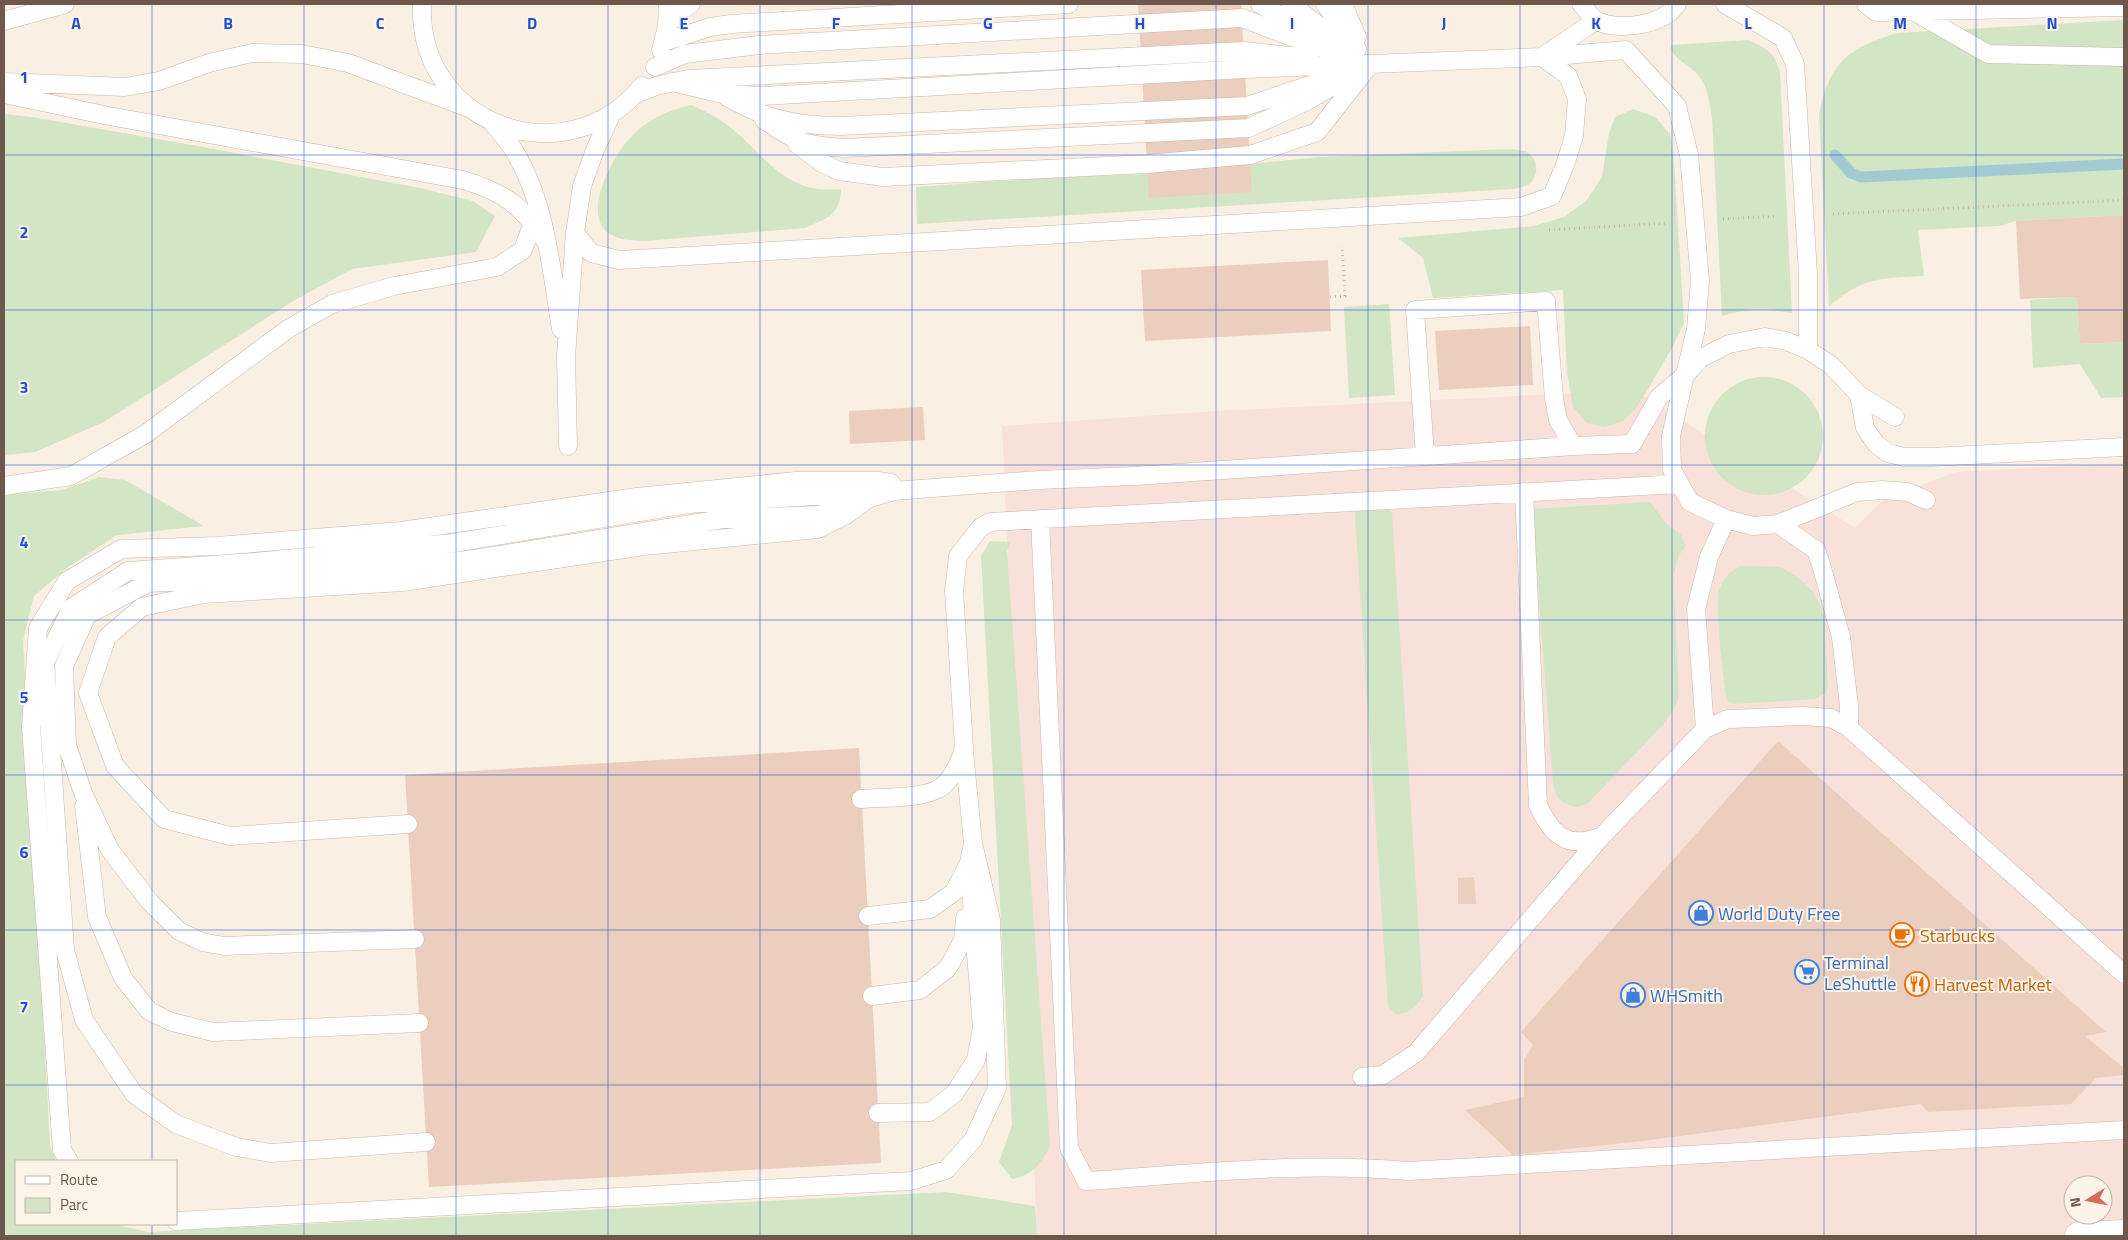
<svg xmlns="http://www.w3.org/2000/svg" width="2128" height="1240" font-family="'Titillium Web',sans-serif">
<rect width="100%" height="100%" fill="#f9f0e3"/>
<path fill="#f8e1d8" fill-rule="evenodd" d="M1634 390 1855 528 1883 500 1956 472 2124 463V1236H1037L1002 426 1215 411ZM2073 1185H2103V1215H2073Z"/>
<path fill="#d2e5c4" d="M2124 20V215L2016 221 1999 226 1918 230 1924 276C1880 278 1864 277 1829 306L1819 115C1830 61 1847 49 1897 33Z
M1748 40C1767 49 1774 51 1780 72L1792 313C1768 309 1745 308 1722 316L1712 117C1709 102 1708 88 1699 76 1691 65 1670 58 1671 45Z
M691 105C705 111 719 118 731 128 759 150 779 184 818 189 826 190 834 189 841 189 840 216 827 218 805 228L644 241C634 240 623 241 614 236 576 220 614 152 634 134 650 118 669 110 691 105Z
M1633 109 1655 117 1670 134 1674 163 1684 323 1672 348 1654 379 1637 407 1623 421 1604 427 1587 423 1573 407 1567 373 1563 290 1433 298 1423 258 1398 238 1534 226 1564 217 1586 201 1602 177 1609 133 1615 117Z
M4 114 32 117 192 145 420 188 473 201 495 216 476 252 352 269 293 301 104 422 35 452 4 455Z
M1511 149C1516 150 1523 150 1527 152 1539 160 1539 176 1529 184 1525 187 1518 188 1513 189L917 224 916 187 1041 178 1148 174 1252 192 1250 164 1320 157Z
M2077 297 2080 344 2124 342V397L2101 398 2080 364 2033 368 2030 300Z
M1389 304 1395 395 1349 398 1344 307Z
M1705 436a59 59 0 1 1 118 0a59 59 0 1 1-118 0Z
M99 477 125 480 204 526 117 535 67 568 34 596 23 641 50 1146 56 1161H16V1224H113L148 1232 946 1192 1035 1206 1037 1236H4V495L62 490Z
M1650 502 1666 523 1681 535 1686 546 1679 555 1673 576 1679 696 1676 705 1663 725 1587 804 1576 807 1564 803 1556 795 1553 782 1532 509Z
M1388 506 1392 514 1423 996C1416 1007 1409 1014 1395 1014L1388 1006 1355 517 1356 510Z
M990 541 1011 542 1007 551 1050 1146C1041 1164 1033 1175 1012 1179L999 1162 1012 1125 981 556Z
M1741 566 1780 567 1798 577 1812 591 1821 606 1824 620 1828 687 1825 693 1815 699 1734 704 1727 701C1724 682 1714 606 1719 591 1723 578 1729 572 1741 566Z"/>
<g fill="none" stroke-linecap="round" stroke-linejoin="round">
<path stroke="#a2cbd1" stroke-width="11" d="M1835 155 1851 173 1861 177 2124 164"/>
</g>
<path fill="#ebcebe" d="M1138 4H1241L1252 192 1149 198Z
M2124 215V342L2080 344 2077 297 2020 299 2016 221Z
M1328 260 1331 331 1145 341 1141 270Z
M1530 326 1533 385 1439 390 1435 331Z
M923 407 925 440 850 444 849 411Z
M1778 741 2106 1032 2085 1036 2124 1068V1075L2096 1078 2071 1104 1928 1112 1921 1104 1642 1141 1513 1155 1465 1110 1524 1097V1060L1533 1045 1521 1032Z
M859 748 881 1163 429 1187 405 775Z
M1474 877 1476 904H1458V878Z"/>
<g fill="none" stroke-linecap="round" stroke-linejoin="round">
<defs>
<path id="lane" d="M422 4C417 125 566 179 642 86
M1260 4 1318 37
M1291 4 1355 54
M1325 4 1357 49
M1343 4 1357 37
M1581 4C1586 9 1591 18 1597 21 1619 31 1663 26 1677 4
M1725 4 1783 38 1795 64 1808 274V350
M1866 4 1876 12 2124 7
M1913 11 1988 54 2124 57
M4 21 65 4
M667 26 678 13 691 4
M664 42 710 27 731 24 1069 4
M661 50 667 26 668 4
M1542 57 1595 21
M655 67 685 54 759 45 1242 18 1361 63
M4 82 125 87 159 81 209 63 252 53 302 54 348 63 469 108
M4 94 109 116 463 180C506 193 522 206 547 243
M636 94 656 86 688 79 1244 51 1309 58
M727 97C765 119 797 126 840 126L1247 106 1349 72
M764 120C797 143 805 145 844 148L1249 128 1307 101 1336 84
M492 122C498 130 505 138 511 146 546 199 551 268 561 329
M797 144 822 163 839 171 883 177 1147 164 1250 155 1317 132 1369 66
M575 233 591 253 619 260 1521 207 1552 196 1565 165 1574 136 1577 99 1568 76 1542 57
M1859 395 1895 417
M568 446 566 356 575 233 582 186 595 150 611 115
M1425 456 1415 310 1546 301 1554 398 1558 420 1573 446
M4 486 71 476 144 435 288 329 332 304 394 286 497 267 523 250 533 222
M1524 492 1538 805C1552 836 1568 850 1602 836
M1926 500 1908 492 1883 490 1857 492 1778 524 1753 526 1726 519 1690 502 1672 470 1671 436 1685 375 1701 358 1729 344 1765 337 1786 341 1808 350 1831 365 1859 395 1865 428 1876 444 1888 453 1904 457H1931L2124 447
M1040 519 1069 1148 1086 1181C1193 1174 1301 1161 1408 1171L2124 1130
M1778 524 1816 550 1822 568 1841 637 1849 706V728L2124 974
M1705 729 1696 609 1709 557 1726 519
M861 799C883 797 920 799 938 789 951 783 961 760 964 747L954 591 958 556 980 528 990 522 1680 484
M84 806 97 917 123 978 149 1011 172 1022 213 1032 419 1023
M408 824 230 836 164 819 115 766 88 693 107 637 142 607 204 594 403 582 644 546 818 529 846 515 868 499 894 491 1039 480 1135 476 1573 446 1632 444 1659 397 1685 375 1696 329 1700 280 1689 155 1677 106 1626 50 1542 57 1245 69 761 96 722 94 672 82
M868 916 930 909 954 892 969 863 973 843 964 751
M415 939 224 946 202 942 179 931 149 901 110 850 83 793 67 745 64 666 87 615 148 583 306 574 468 560 723 519 818 515 844 507
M872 996 920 990 948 968 963 940 965 918
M1362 1077 1383 1075 1416 1053 1602 836 1705 729 1728 719 1802 716 1831 718 1849 728
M878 1113 930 1112 954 1094 976 1060 982 1028 969 866
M426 1142 271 1153 236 1147 176 1124 134 1094 84 1020 65 950 45 663 71 608 128 571 254 562 453 543 688 504 879 492
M69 1161 62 1150 31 727 38 628 67 581 121 549 218 546 401 531 637 497 796 481H878L891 483
M176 1221 911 1181 946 1170 973 1140 997 1088 991 920 973 843"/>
<path id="secondary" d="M2079 1236 2124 1234"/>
</defs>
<use href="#lane" stroke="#c8b7ab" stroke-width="19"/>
<use href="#secondary" stroke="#cdb9ac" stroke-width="29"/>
<path stroke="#d0b2a2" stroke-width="3" stroke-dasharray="1 4" stroke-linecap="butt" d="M1833 214 2124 200
M1723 219 1777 216
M1549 230 1668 223
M1330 297 1345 296 1342 246"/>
<use href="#lane" stroke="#fff" stroke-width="18"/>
<use href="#secondary" stroke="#fff" stroke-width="28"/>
</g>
<path fill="none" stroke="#1d4ed8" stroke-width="1" stroke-opacity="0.55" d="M152 4V1161M304 4V1236M456 4V1236M608 4V1236M760 4V1236M912 4V1236M1064 4V1236M1216 4V1236M1368 4V1236M1520 4V1236M1672 4V1236M1824 4V1236M1976 4V1236M4 155H2124M4 310H2124M4 465H2124M4 620H2124M4 775H2124M4 930H2124M4 1085H2124M152 1224V1236"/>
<defs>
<symbol id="shop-ring" viewBox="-11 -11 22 22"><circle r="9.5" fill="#fdf4e9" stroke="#3f7fe0" stroke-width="1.5"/><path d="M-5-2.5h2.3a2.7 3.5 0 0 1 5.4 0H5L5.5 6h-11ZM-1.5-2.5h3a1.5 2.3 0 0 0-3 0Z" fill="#3f7fe0"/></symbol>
<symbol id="cafe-ring" viewBox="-11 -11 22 22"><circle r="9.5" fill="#fdf4e9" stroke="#e8710a" stroke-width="1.5"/><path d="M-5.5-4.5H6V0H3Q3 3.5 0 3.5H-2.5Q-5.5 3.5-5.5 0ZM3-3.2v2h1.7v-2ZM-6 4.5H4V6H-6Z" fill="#e8710a"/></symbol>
<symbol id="supermarket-ring" viewBox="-11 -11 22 22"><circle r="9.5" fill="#fdf4e9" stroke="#3f7fe0" stroke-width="1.5"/><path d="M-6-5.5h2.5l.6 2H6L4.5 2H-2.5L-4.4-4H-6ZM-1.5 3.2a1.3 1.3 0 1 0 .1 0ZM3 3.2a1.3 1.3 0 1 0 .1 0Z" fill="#3f7fe0"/></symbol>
<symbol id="restaurant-ring" viewBox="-11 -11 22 22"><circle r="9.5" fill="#fdf4e9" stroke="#e8710a" stroke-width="1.5"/><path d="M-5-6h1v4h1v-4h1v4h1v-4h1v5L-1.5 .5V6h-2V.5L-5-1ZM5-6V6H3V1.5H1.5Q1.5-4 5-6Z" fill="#e8710a"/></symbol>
</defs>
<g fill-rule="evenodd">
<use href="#shop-ring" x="1687" y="899" width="28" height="28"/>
<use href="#cafe-ring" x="1888" y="921" width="28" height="28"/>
<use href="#supermarket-ring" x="1793" y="958" width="28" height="28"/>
<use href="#restaurant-ring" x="1903" y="970" width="28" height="28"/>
<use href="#shop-ring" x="1619" y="981" width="28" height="28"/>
</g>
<g text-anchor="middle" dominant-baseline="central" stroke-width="4" stroke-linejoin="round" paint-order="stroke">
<g font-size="18" fill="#366cbe" stroke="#fdf4e9" text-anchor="start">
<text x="1718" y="913">World Duty Free</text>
<text x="1824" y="962">Terminal<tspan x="1824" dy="21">LeShuttle</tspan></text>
<text x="1650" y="995">WHSmith</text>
</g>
<g font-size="18" fill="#c56008" stroke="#fdf4e9" text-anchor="start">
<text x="1920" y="935">Starbucks</text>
<text x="1934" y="984">Harvest Market</text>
</g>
</g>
<g font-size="16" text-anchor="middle" font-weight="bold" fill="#1d4ed8" stroke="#fdf4e9" stroke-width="4" stroke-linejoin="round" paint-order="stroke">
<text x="76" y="29">A</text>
<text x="228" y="29">B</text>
<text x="380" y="29">C</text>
<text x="532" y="29">D</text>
<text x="684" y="29">E</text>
<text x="836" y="29">F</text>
<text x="988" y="29">G</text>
<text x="1140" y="29">H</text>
<text x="1292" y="29">I</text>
<text x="1444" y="29">J</text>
<text x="1596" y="29">K</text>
<text x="1748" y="29">L</text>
<text x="1900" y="29">M</text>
<text x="2052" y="29">N</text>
<text x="24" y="83">1</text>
<text x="24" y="238">2</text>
<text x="24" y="393">3</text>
<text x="24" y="548">4</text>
<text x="24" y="703">5</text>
<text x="24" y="858">6</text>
<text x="24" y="1013">7</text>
</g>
<rect width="2128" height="1240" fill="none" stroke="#6e574c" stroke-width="10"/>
<rect x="15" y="1160" width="162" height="65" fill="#fdf4e9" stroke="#c4b5aa"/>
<rect x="25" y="1176" width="25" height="8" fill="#ffffff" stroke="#c4b5aa"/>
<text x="60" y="1185" font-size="15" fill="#6e574c">Route</text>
<rect x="25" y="1198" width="25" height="15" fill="#d2e5c4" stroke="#c4b5aa"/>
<text x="60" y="1210" font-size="15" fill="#6e574c">Parc</text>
<g transform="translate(2088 1200) rotate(260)"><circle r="24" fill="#fdf4e9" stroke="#c4b5aa"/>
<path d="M0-4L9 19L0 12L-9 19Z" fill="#d66e56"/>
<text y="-8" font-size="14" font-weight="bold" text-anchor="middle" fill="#6e574c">N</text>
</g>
</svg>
